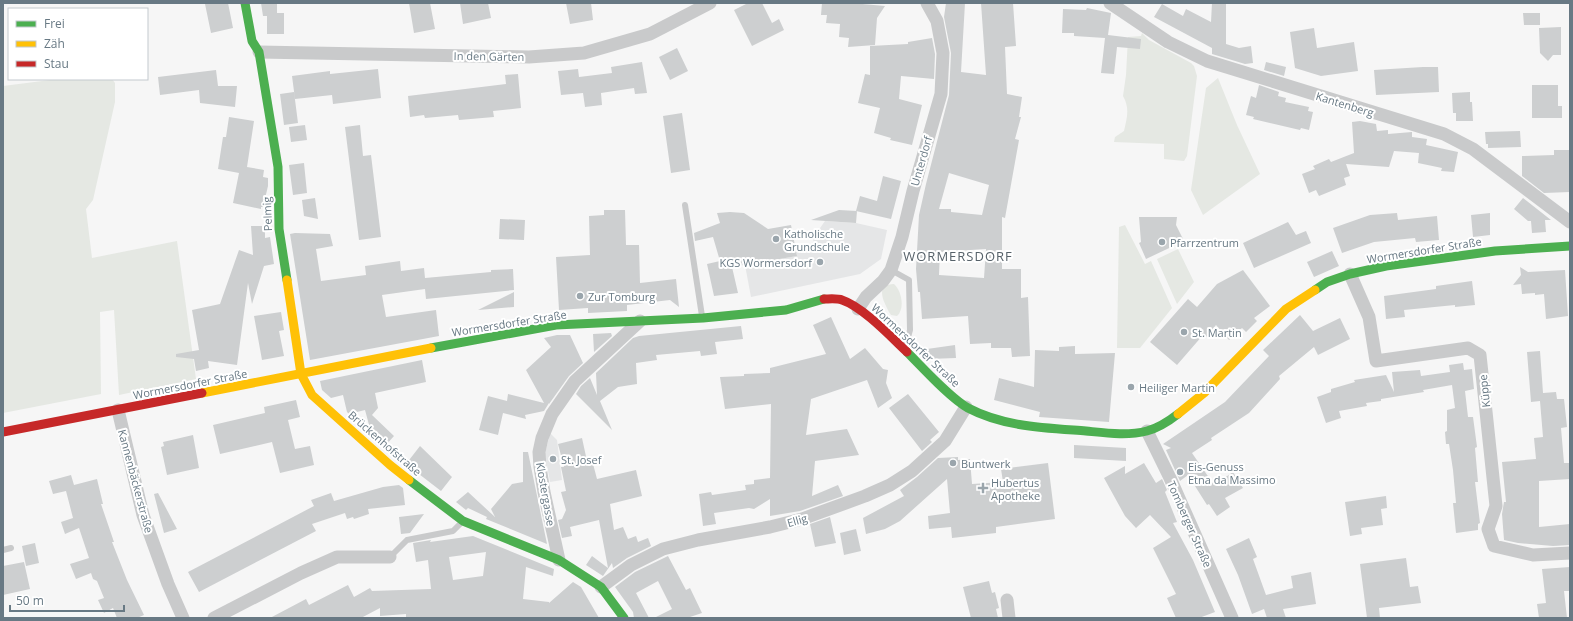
<svg xmlns="http://www.w3.org/2000/svg" width="1573" height="621" font-family="'Open Sans',sans-serif">
<rect width="100%" height="100%" fill="#f6f6f6"/>
<path fill="#e5e6e7" d="M825 221 856 223 887 230 881 259 860 274 751 297 745 265 797 256 796 250 814 247 813 238Z
M550 433 557 440 562 480 550 482 545 454Z"/>
<path fill="#e5e8e3" d="M1142 33 1149 40 1191 63 1194 66 1197 76 1187 156 1184 161 1164 159V144L1114 142 1115 137 1124 131C1127 118 1130 108 1123 96L1126 75 1128 37 1141 36Z
M1218 78 1237 125 1260 174 1203 215 1191 190 1206 88Z
M58 79H112L115 83V102L93 200 86 209 92 258 177 241 196 379 119 395 114 310 100 312 101 394 3 413V86Z
M1125 225 1145 264 1151 261 1172 308 1140 348H1117L1119 227Z
M1178 249 1194 282 1177 304 1157 259Z
M894 284C902 291 905 309 897 316L891 315 889 312C884 302 874 285 894 284Z"/>
<path fill="#cdcfd0" fill-rule="evenodd" d="M212 3H228L233 28 211 33 205 4Z
M261 3H277V13H284V34H267V16H263Z
M409 3H430L435 29 414 33Z
M460 3H488L491 18 463 24Z
M566 3H591L593 20 570 24Z
M748 3H762L772 23 779 19 784 30 752 46 734 10Z
M822 3H851L885 6 877 18 875 45 848 47 849 38 839 37 840 24 826 23 827 15H821Z
M946 3H965L961 72 986 75 981 3H1013L1016 46 1005 47 1007 94 1022 97 1019 117H1021L1015 139 1019 140 1005 218 1002 217V269H1021V298L1028 297 1030 356 1012 357 1011 348H991V343L970 344 968 316 922 319 920 292H918L916 269 919 215 926 184 949 95 951 53 944 17ZM949 173 989 185 982 215 951 212V209H939ZM986 249 984 278 939 275 940 252Z
M1212 3H1226V44L1239 48 1251 46 1253 63 1245 64 1212 54V48L1154 17 1162 4 1183 16 1186 9 1211 22Z
M1087 8 1111 13 1108 35 1141 39 1140 49 1117 47 1114 74 1101 73 1105 38 1074 36V33H1062L1063 9 1086 10Z
M1523 13H1540V25H1524Z
M1561 27V55H1553L1548 61 1540 53 1539 28Z
M1314 28 1317 48 1354 42 1358 71 1321 76 1295 68 1290 32Z
M932 38 935 54 934 79 901 76 899 99 922 105 912 145 890 140 891 138 874 133 880 108 858 103 865 74 870 75V46L908 44V42Z
M677 48 688 71 670 80 659 57Z
M642 62 647 93 635 94 634 88 601 93 602 105 585 107 583 93 561 95 558 71 578 69 579 77 612 73 611 67Z
M1266 62 1286 67 1284 76 1264 70Z
M1423 67H1438L1439 92 1376 95 1374 70Z
M378 69 381 98 333 104 332 95 295 99 292 76 330 71V74Z
M216 70 218 86H237L235 107 200 103 199 90 160 95 158 77Z
M518 74 521 108 493 111 494 117 459 120 458 115 425 118 424 115 410 117 408 96 506 84 505 75Z
M1259 85 1279 92 1278 96 1286 98 1285 102 1309 107 1308 111 1313 112 1309 130 1301 128 1300 130 1253 119 1254 117 1246 115 1251 96 1256 98Z
M1532 85H1558V106H1562V118H1532Z
M294 92 298 123 284 125 280 94Z
M1470 92V102H1472L1473 121H1456V113H1453L1452 93Z
M682 113 690 170 671 173 663 116Z
M229 117 254 121 247 167 264 170 263 177 268 178V186L263 207H261V209L233 203 239 173 218 169 223 137H226Z
M1360 121 1376 124 1377 131 1388 130V134L1412 132V137L1427 139 1426 145 1458 152 1454 172 1441 171 1442 168 1418 163 1419 153 1394 151 1389 167 1346 164 1350 176 1344 178 1346 185 1319 196 1316 190 1309 193 1302 174 1315 169 1313 166 1329 159 1331 162 1354 153 1352 122Z
M305 125 307 140 291 142 289 127Z
M360 125 363 156 371 155 381 237 359 240 345 127Z
M1520 131 1521 147 1488 148V144H1486L1485 132Z
M1554 150H1570V192L1544 193 1522 176V156L1554 155Z
M304 163 307 193 293 195 289 165Z
M883 176 901 181 891 219 856 211 860 196 877 201Z
M315 198 318 219 304 216 302 200Z
M1523 198 1551 220H1545L1546 232 1532 233 1531 221H1528L1514 209Z
M604 210H625L626 245H639L640 283 676 279 679 307 670 300 627 305V311L588 313V308L559 310 556 257 590 255 589 216 604 215Z
M839 210 857 211 856 223 811 220Z
M730 212 744 213 768 229 791 225 797 256 732 267 738 293 714 296 707 264 720 261 713 237 695 241 694 233 720 223 717 213Z
M1397 213 1398 220 1437 216 1439 240 1416 242 1415 238 1374 242 1342 253 1333 228 1370 215Z
M1490 213V235L1473 237 1471 215Z
M1139 217H1177L1176 225 1184 241 1146 259 1139 243 1141 242Z
M500 219 525 220 524 240 499 239Z
M1288 222 1296 235 1306 231 1311 243 1254 268 1243 243Z
M251 226H262L263 232H265V238L270 237 274 264 264 266 252 304 248 283 237 365 208 361 209 368 196 371 194 359 176 357V354L199 350 192 310 220 304 239 250 253 255Z
M295 233 330 234 333 246 316 249 321 281 366 275 365 266 400 261 401 271 424 268 425 278 491 272V270L513 269 514 290 426 299 425 289 382 295 386 317 436 310 439 336 310 360 290 234Z
M1332 251 1339 266 1314 277 1307 262Z
M1520 267 1528 272 1565 270 1568 316 1546 319 1544 294 1535 295V293L1522 294 1521 284 1513 285 1521 275Z
M1243 270 1270 306 1254 318 1257 321 1246 332 1242 328 1229 340 1216 325 1206 337 1203 335 1177 365 1150 342 1188 299 1197 307 1217 284Z
M1472 281 1475 305 1455 307V305L1404 310 1405 317 1386 319 1384 296 1436 289V286Z
M514 292V307L478 310Z
M281 312 284 330 279 331 284 356 262 360 254 316Z
M1300 315 1313 331 1340 318 1350 339 1318 355 1314 347 1279 376 1280 379 1249 413 1211 438 1212 440 1192 453 1214 485 1233 472 1243 488 1225 498 1230 507 1217 516 1209 504 1207 505 1188 475 1180 481 1166 450 1171 448 1163 444 1225 402 1269 356 1263 350Z
M831 317 850 359 865 348 883 369 888 370 886 383 892 398 878 408 867 380 811 399 806 435 847 429 859 455 815 461 812 496 838 485 843 496 800 511 770 516V499L754 509 749 508 714 513 716 524 703 526 699 494 711 492 712 495 746 490 745 485 754 484V480L770 478 771 404 725 409 720 377 744 376V374L770 373V368L826 354 813 325Z
M741 326 743 339 715 342 717 354 701 356 700 351 656 355 657 360 636 363 637 384 618 387 600 401 612 430 576 394 581 386 590 378 597 395 596 373 633 338 639 336Z
M611 333 612 336 594 352 593 334Z
M557 335H570L583 363 569 376 549 404V403L544 411 525 415 526 419 503 413 498 435 479 430 488 396 507 401 508 394 544 403 526 370 551 347 544 338Z
M955 345 956 358 929 359 920 350Z
M1075 346V354L1115 353 1109 422 1039 417 1040 412 994 400 999 378 1034 387 1035 350 1059 351V347Z
M1540 351 1543 393 1556 392 1557 399H1564L1567 427 1561 428 1564 463H1570V479L1539 481V527L1570 524V545L1553 546 1518 543 1504 540 1502 514 1504 502H1506L1502 462 1536 459 1534 438 1543 437 1540 401 1531 402 1527 352Z
M422 360 426 382 375 393 378 408 372 415 394 436 385 446 370 433 371 432 365 410 349 414 347 412 343 395 331 398 322 390 320 381Z
M1463 363 1464 370 1472 369 1474 389 1465 391 1468 417H1473L1477 447 1475 448 1478 482H1475L1480 523 1478 524V530L1456 533 1453 503H1456L1453 470 1449 444H1446L1445 432 1447 431V410L1455 408 1452 385 1423 390 1424 392 1381 399V401L1366 403 1367 406 1339 411 1341 418 1326 423 1317 397 1331 392V389L1355 382 1354 380 1386 375 1394 392 1392 372 1420 370 1421 376 1450 372 1449 365Z
M908 394 939 432 930 440 932 442 922 451 889 408Z
M296 400 300 417 288 420 295 449 310 446 314 465 280 473 272 442 220 454 213 425 265 413 264 407Z
M193 435 199 468 167 475 161 447 164 446 163 442Z
M582 438 587 461 592 460 597 479 636 470 642 496 610 504 614 530 623 527 628 539 636 536 638 542 648 538 651 546 627 558 613 568 612 563 603 576 586 565 592 556 608 568 599 520 570 527 572 536 562 538 558 520 562 519 566 510 561 492 566 491 561 467H564L558 444Z
M1074 445 1126 448V461L1074 458Z
M420 446 452 477 441 491 406 464Z
M523 452H528L547 544 486 519 487 517 468 508 466 510 456 502 468 492 495 517 491 509 512 484 523 482Z
M958 457V460L970 459 972 484 1003 482 1001 469 1048 463 1055 519 996 527V533L952 538 951 527 929 529 928 516 950 513 947 479 900 521 885 529 866 534 863 518 904 496 900 490 917 477 938 458Z
M1144 463 1156 483 1162 479 1163 481 1167 490 1165 492 1177 522 1173 523 1193 560 1215 612 1199 618H1176L1167 598 1176 594 1153 548 1171 537 1150 515 1136 528 1125 516 1104 478 1125 466V474Z
M71 475 74 485 97 479 103 504H101L114 542H112L127 580 144 615 137 618H117L113 608 104 613 98 600 104 598 97 581 93 579 91 573 76 579 70 564 89 558 79 528 65 534 61 522 73 518 66 491 53 494 49 481Z
M399 485 403 488 405 505 368 509 369 514 354 519 353 517 347 519 345 513 312 524 316 531 199 592 188 572 314 506 311 500 331 493 334 501 383 487Z
M158 493 177 529 164 533 154 494Z
M1386 496 1387 508 1381 509 1383 525 1361 528 1362 534 1350 536 1345 502Z
M424 514 410 533 401 534 399 517Z
M830 517 836 543 815 547 810 524Z
M856 529 861 551 844 555 840 533Z
M473 536 554 569 553 576 526 567 523 599 549 602V603L573 582 581 587 599 618H406V614L380 616V608L361 618H270L306 599 309 605 348 585 354 597 370 588 372 591 431 589 428 560 416 562 413 543 431 540 430 542ZM486 552 483 576 453 580 449 557Z
M1249 538 1257 557 1253 559 1266 595 1293 588 1291 576 1311 572 1316 604 1283 609 1286 618H1267L1264 609 1252 614 1238 575 1226 549Z
M35 543 39 563 26 566 22 546Z
M668 556 686 590 690 588 702 613 687 618H654L672 609 658 581 636 593 649 618H634L633 612 615 587 635 572Z
M1406 558 1410 587 1418 586 1421 603 1379 608 1380 618H1367L1360 564Z
M24 562 30 589 3 595V566Z
M1570 567V591H1564L1567 618H1539L1537 604 1546 603 1542 569Z
M989 581 992 593 995 592 999 608 996 609 998 618H971L963 587Z"/>
<g fill="none" stroke-linecap="round" stroke-linejoin="round">
<path stroke="#c9cacb" stroke-width="6" d="M685 205 702 316
M891 270 909 280 910 330 907 341
M3 550 11 548
M390 557 407 540 453 531 462 522"/>
<path stroke="#c9cacb" stroke-width="13" d="M1110 3 1168 42 1207 61 1444 134 1473 149 1570 222
M259 52 529 57 584 53 650 34 710 3
M1350 274 1369 317 1376 361 1468 348 1480 355 1496 506 1488 529 1494 546 1533 555 1570 553
M858 309 866 297 883 281 891 270 902 237 913 191 941 94 943 53 937 21 927 3
M118 410 143 515 168 584 183 618
M1147 431 1170 478 1232 618
M559 560 544 492 540 467 539 452 542 438 552 414 575 381 640 321
M601 587 631 565 663 549 698 540 770 527 802 519 865 496 890 485 912 471 945 441 966 407
M1007 600 1009 618
M214 618 301 573 337 557H390"/>
<path stroke="#4caf50" stroke-width="9" d="M245 3 252 41 259 52 278 167 279 229 287 280
M1315 290 1327 282 1350 274 1386 266 1495 251 1570 246
M431 348 556 325 703 318 786 310 824 299
M907 352C923 368 950 398 968 408 1004 427 1046 428 1086 431 1106 433 1127 436 1147 431 1158 428 1169 421 1178 414
M409 480 463 521 559 560 601 587 624 618"/>
<path stroke="#ffc107" stroke-width="9" d="M287 280 301 374 312 395 390 465 409 480
M202 393 431 348
M1178 414 1204 393 1286 309 1315 290"/>
<path stroke="#c62828" stroke-width="9" d="M824 299C829 299 837 298 842 300 863 307 891 337 907 352
M3 432 202 393"/>
</g>
<g fill="#9aa5ac" stroke="#fff" stroke-width="1.5">
<circle cx="776" cy="239" r="4"/>
<circle cx="1162" cy="242" r="4"/>
<circle cx="820" cy="262" r="4"/>
<circle cx="580" cy="296" r="4"/>
<circle cx="1184" cy="332" r="4"/>
<circle cx="1131" cy="387" r="4"/>
<circle cx="553" cy="459" r="4"/>
<circle cx="953" cy="463" r="4"/>
<circle cx="1180" cy="472" r="4"/>
<path d="M981 482h4v4h4v4h-4v4h-4v-4h-4v-4h4z"/>
</g>
<g text-anchor="middle" dominant-baseline="central" stroke-width="4" stroke-linejoin="round" paint-order="stroke">
<g font-size="11" fill="#687984" stroke="#fff">
<text transform="translate(489 56) rotate(1)">In den Gärten</text>
<text transform="translate(1345 104) rotate(17)">Kantenberg</text>
<text transform="translate(921 161) rotate(-74)">Unterdorf</text>
<text transform="translate(267 214) rotate(-92)">Pelmig</text>
<text transform="translate(1424 250) rotate(-9)">Wormersdorfer Straße</text>
<text transform="translate(509 323) rotate(-9)">Wormersdorfer Straße</text>
<text transform="translate(916 345) rotate(43)">Wormersdorfer Straße</text>
<text transform="translate(190 384) rotate(-11)">Wormersdorfer Straße</text>
<text transform="translate(1484 391) rotate(-96)">Küppe</text>
<text transform="translate(385 443) rotate(41)">Brückenhofstraße</text>
<text transform="translate(136 481) rotate(75)">Kannenbäckerstraße</text>
<text transform="translate(546 494) rotate(80)">Klostergasse</text>
<text transform="translate(797 520) rotate(-16)">Ellig</text>
<text transform="translate(1190 524) rotate(66)">Tomberger Straße</text>
</g>
<g font-size="11" fill="#687984" stroke="#fff" text-anchor="start">
<text x="784" y="233">Katholische<tspan x="784" dy="13">Grundschule</tspan></text>
<text x="1170" y="242">Pfarrzentrum</text>
<text x="812" y="262" text-anchor="end">KGS Wormersdorf</text>
<text x="588" y="296">Zur Tomburg</text>
<text x="1192" y="332">St. Martin</text>
<text x="1139" y="387">Heiliger Martin</text>
<text x="561" y="459">St. Josef</text>
<text x="961" y="463">Buntwerk</text>
<text x="1188" y="466">Eis-Genuss<tspan x="1188" dy="13">Etna da Massimo</tspan></text>
<text x="991" y="482">Hubertus<tspan x="991" dy="13">Apotheke</tspan></text>
</g>
<g font-size="13" letter-spacing="1" fill="#566169" stroke="#fff">
<text x="958" y="256">WORMERSDORF</text>
</g>
</g>
<rect width="1573" height="621" fill="none" stroke="#687984" stroke-width="8"/>
<rect x="8" y="8" width="140" height="72" fill="#ffffff" stroke="#c3c9ce"/>
<rect x="16" y="21" width="20" height="6" fill="#4caf50" stroke="#c3c9ce"/>
<text x="44" y="28" font-size="12" fill="#687984">Frei</text>
<rect x="16" y="41" width="20" height="6" fill="#ffc107" stroke="#c3c9ce"/>
<text x="44" y="48" font-size="12" fill="#687984">Zäh</text>
<rect x="16" y="61" width="20" height="6" fill="#c62828" stroke="#c3c9ce"/>
<text x="44" y="68" font-size="12" fill="#687984">Stau</text>
<path d="M10 605v6h114v-6" fill="none" stroke="#687984" stroke-width="2"/>
<text x="16" y="605" font-size="12" fill="#687984" stroke="#ffffff" stroke-width="3" paint-order="stroke">50 m</text>
</svg>
